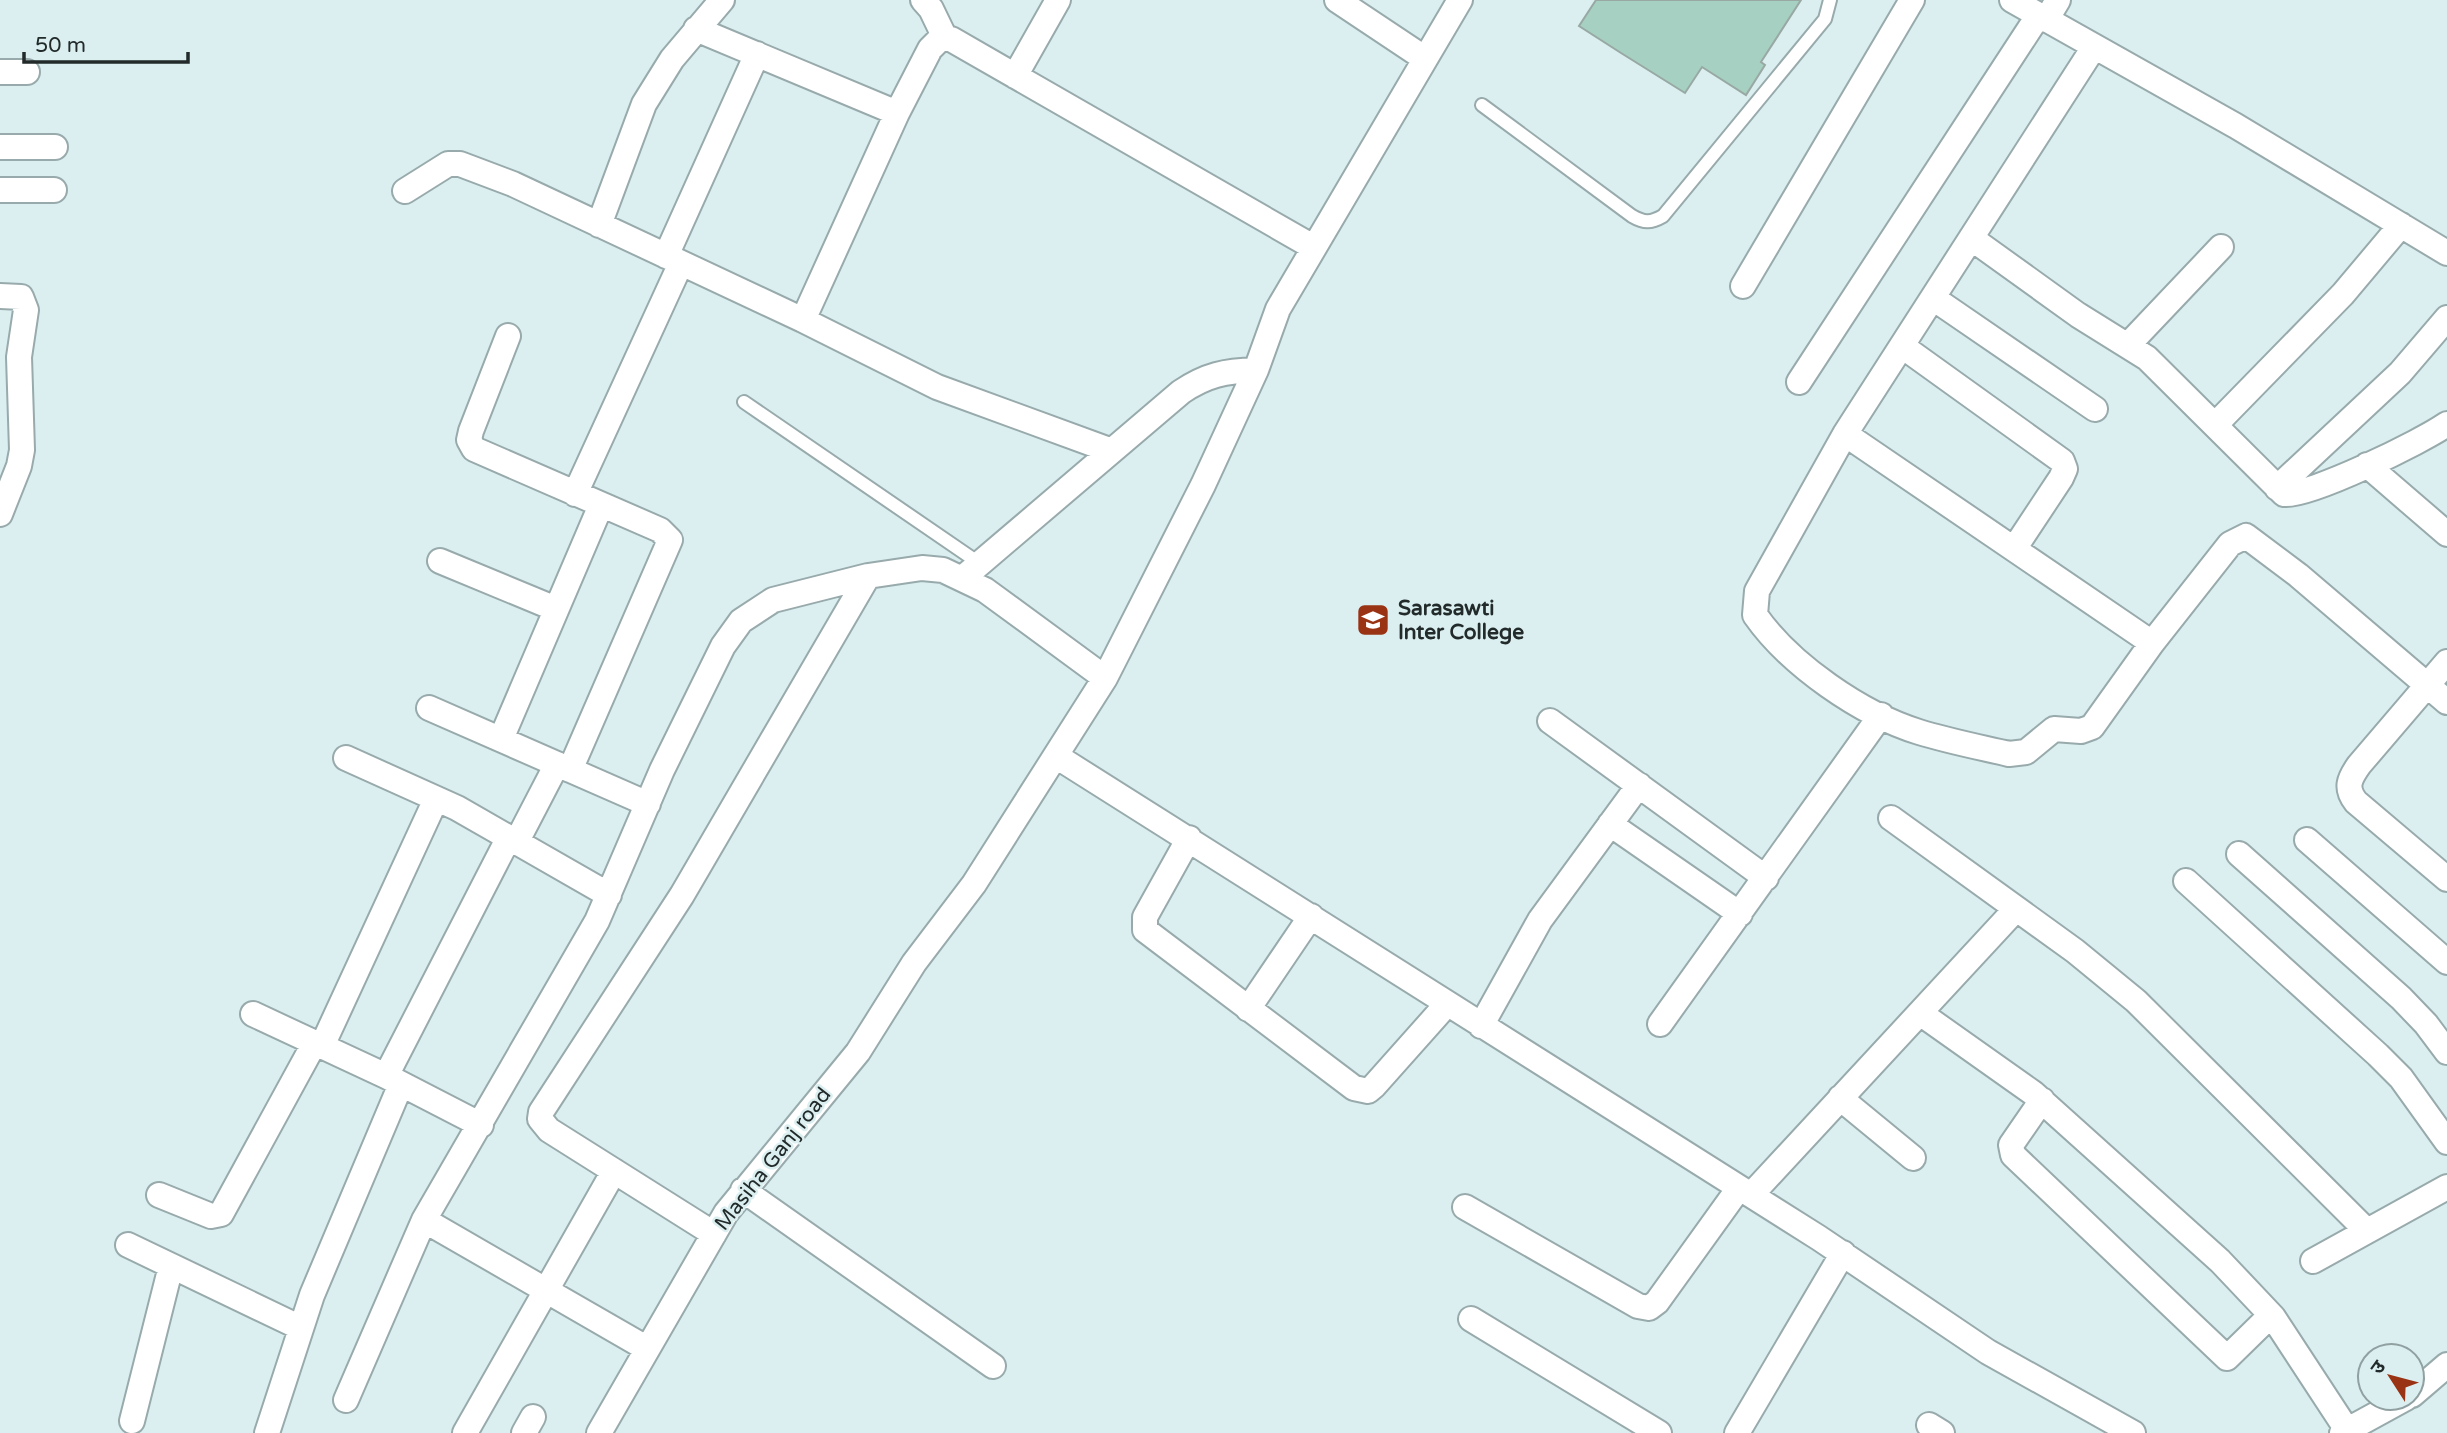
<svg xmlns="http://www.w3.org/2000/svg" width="2447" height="1433" font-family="'Varela Round','Noto Sans Devanagari',sans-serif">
<rect width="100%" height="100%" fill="#dbeff1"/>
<path fill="#a6d0c1" stroke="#98a8a2" stroke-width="2" d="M1596 0H1801L1761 62 1765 65 1746 95 1702 67 1685 93 1621 53 1579 26Z"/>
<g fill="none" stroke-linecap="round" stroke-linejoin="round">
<defs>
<path id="lane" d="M1482 105 1632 216C1644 223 1651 223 1663 216L1825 19 1830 0
M744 402 979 563"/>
<path id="street" d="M923 0 931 9 945 38
M1337 0 1424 58
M2012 0 2236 126 2447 253
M2046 20 2058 0
M696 29 897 113
M2094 47 1845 434 1757 591 1755 615C1790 665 1861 714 1919 732 1948 741 1979 747 2009 754L2026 752 2054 729 2081 731 2092 727 2152 643 2230 544 2246 536 2298 575 2447 702
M0 72H27
M1015 76 1058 0
M0 147H55
M0 190H54
M405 191 448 164H460L513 184 803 320 937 387 1112 451
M599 225 644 104 672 59 722 0
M1971 238 2078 315 2147 358 2284 494C2309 497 2423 441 2447 424
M666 256 757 54
M1743 286 1912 0
M0 296 21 297 26 310 19 357 22 450 19 466 0 514
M1933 298 2095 409
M803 320 897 113 930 49 940 39H951L1313 247
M508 336 471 431 469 440 474 449 660 530 670 540 570 770
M2128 345 2221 247
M1902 346 2062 461 2065 469 2061 478 2014 549
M1799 382 2038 16
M2215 425 2343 294 2401 225
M1845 434 2152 643
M2367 465 2447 534
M2277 488 2400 373 2447 318
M575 494 681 263
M440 561 556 609
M964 577 1181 392C1206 375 1225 371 1256 370
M2447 662 2359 765C2349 779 2345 788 2356 802L2447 879
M429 708 648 804
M1550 721 1766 878
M501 739 601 505
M1056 756 1819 1238 1988 1352 2133 1433
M346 758 457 808 609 895
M1891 818 2075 951 2136 1001 2367 1231
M1610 824 1740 914
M1189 838 1145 917V930L1354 1088 1368 1091 1374 1086 1447 1004
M2307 840 2447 962
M517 841 557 764
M2239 854 2401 998 2426 1024 2447 1052
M2186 881 2378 1055 2401 1078 2447 1142
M1248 1009 1311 916
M1920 1013 2033 1093 2220 1261 2273 1317 2349 1433
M253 1014 386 1076 481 1125
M1660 1024 1881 715
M1481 1026 1540 920 1639 785
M322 1046 436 799
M386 1076 509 837
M1840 1098 1913 1158
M2042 1100 2011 1145 2013 1155 2227 1358 2271 1315
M743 1190 993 1366
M159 1195 211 1216 221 1214 315 1042
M1751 1195 2016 909
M1465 1207 1638 1306 1649 1308 1657 1302 1739 1188
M424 1220 646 1348
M714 1234 549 1130 540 1119 541 1112 682 895 868 576
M128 1245 301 1328
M2313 1261 2447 1187
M1471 1319 1659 1433
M2412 1395 2447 1365
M346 1400 424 1220 597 921 662 770 723 646 741 621 773 600 868 576 922 568 943 570 985 590 1105 678
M132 1421 171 1266
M1929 1425 1942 1433
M267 1433 312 1295 401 1084
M465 1433 614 1171
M524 1433 533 1417
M599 1433 726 1213 858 1052 914 963 974 884 1105 678 1203 485 1256 370 1278 309 1460 0
M1737 1433 1843 1253
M2342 1433 2406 1398"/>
</defs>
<use href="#lane" stroke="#98aaac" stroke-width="16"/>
<use href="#street" stroke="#98aaac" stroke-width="28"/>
<use href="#lane" stroke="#fff" stroke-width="12"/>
<use href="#street" stroke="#fff" stroke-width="24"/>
</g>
<defs>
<symbol id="university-square" viewBox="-11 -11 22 22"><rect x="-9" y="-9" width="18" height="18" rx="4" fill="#9a3313" stroke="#dbeff1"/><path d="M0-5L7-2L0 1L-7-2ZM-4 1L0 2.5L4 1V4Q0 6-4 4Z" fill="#fff"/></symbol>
</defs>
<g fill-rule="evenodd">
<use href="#university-square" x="1354" y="601" width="38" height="38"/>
</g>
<g text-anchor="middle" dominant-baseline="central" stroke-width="5" stroke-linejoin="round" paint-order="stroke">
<g font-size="21" font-weight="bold" fill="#222a2a" stroke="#dbeff1" text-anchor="start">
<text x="1398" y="608">Sarasawti<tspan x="1398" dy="24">Inter College</tspan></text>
</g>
<g font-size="21" fill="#222a2a" stroke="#dbeff1">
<text transform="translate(773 1159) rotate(-52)">Masiha Ganj road</text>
</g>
</g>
<g transform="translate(2391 1377) rotate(306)"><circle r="33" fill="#dbeff1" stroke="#91a0a1" stroke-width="2"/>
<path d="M0-5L12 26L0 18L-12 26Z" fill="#9a3313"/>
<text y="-10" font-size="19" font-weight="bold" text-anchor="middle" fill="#222a2a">उ</text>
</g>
<path d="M24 52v10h164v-10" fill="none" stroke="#222a2a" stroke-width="3.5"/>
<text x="35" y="52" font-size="21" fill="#222a2a" stroke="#dbeff1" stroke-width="5" paint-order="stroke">50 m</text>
</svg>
